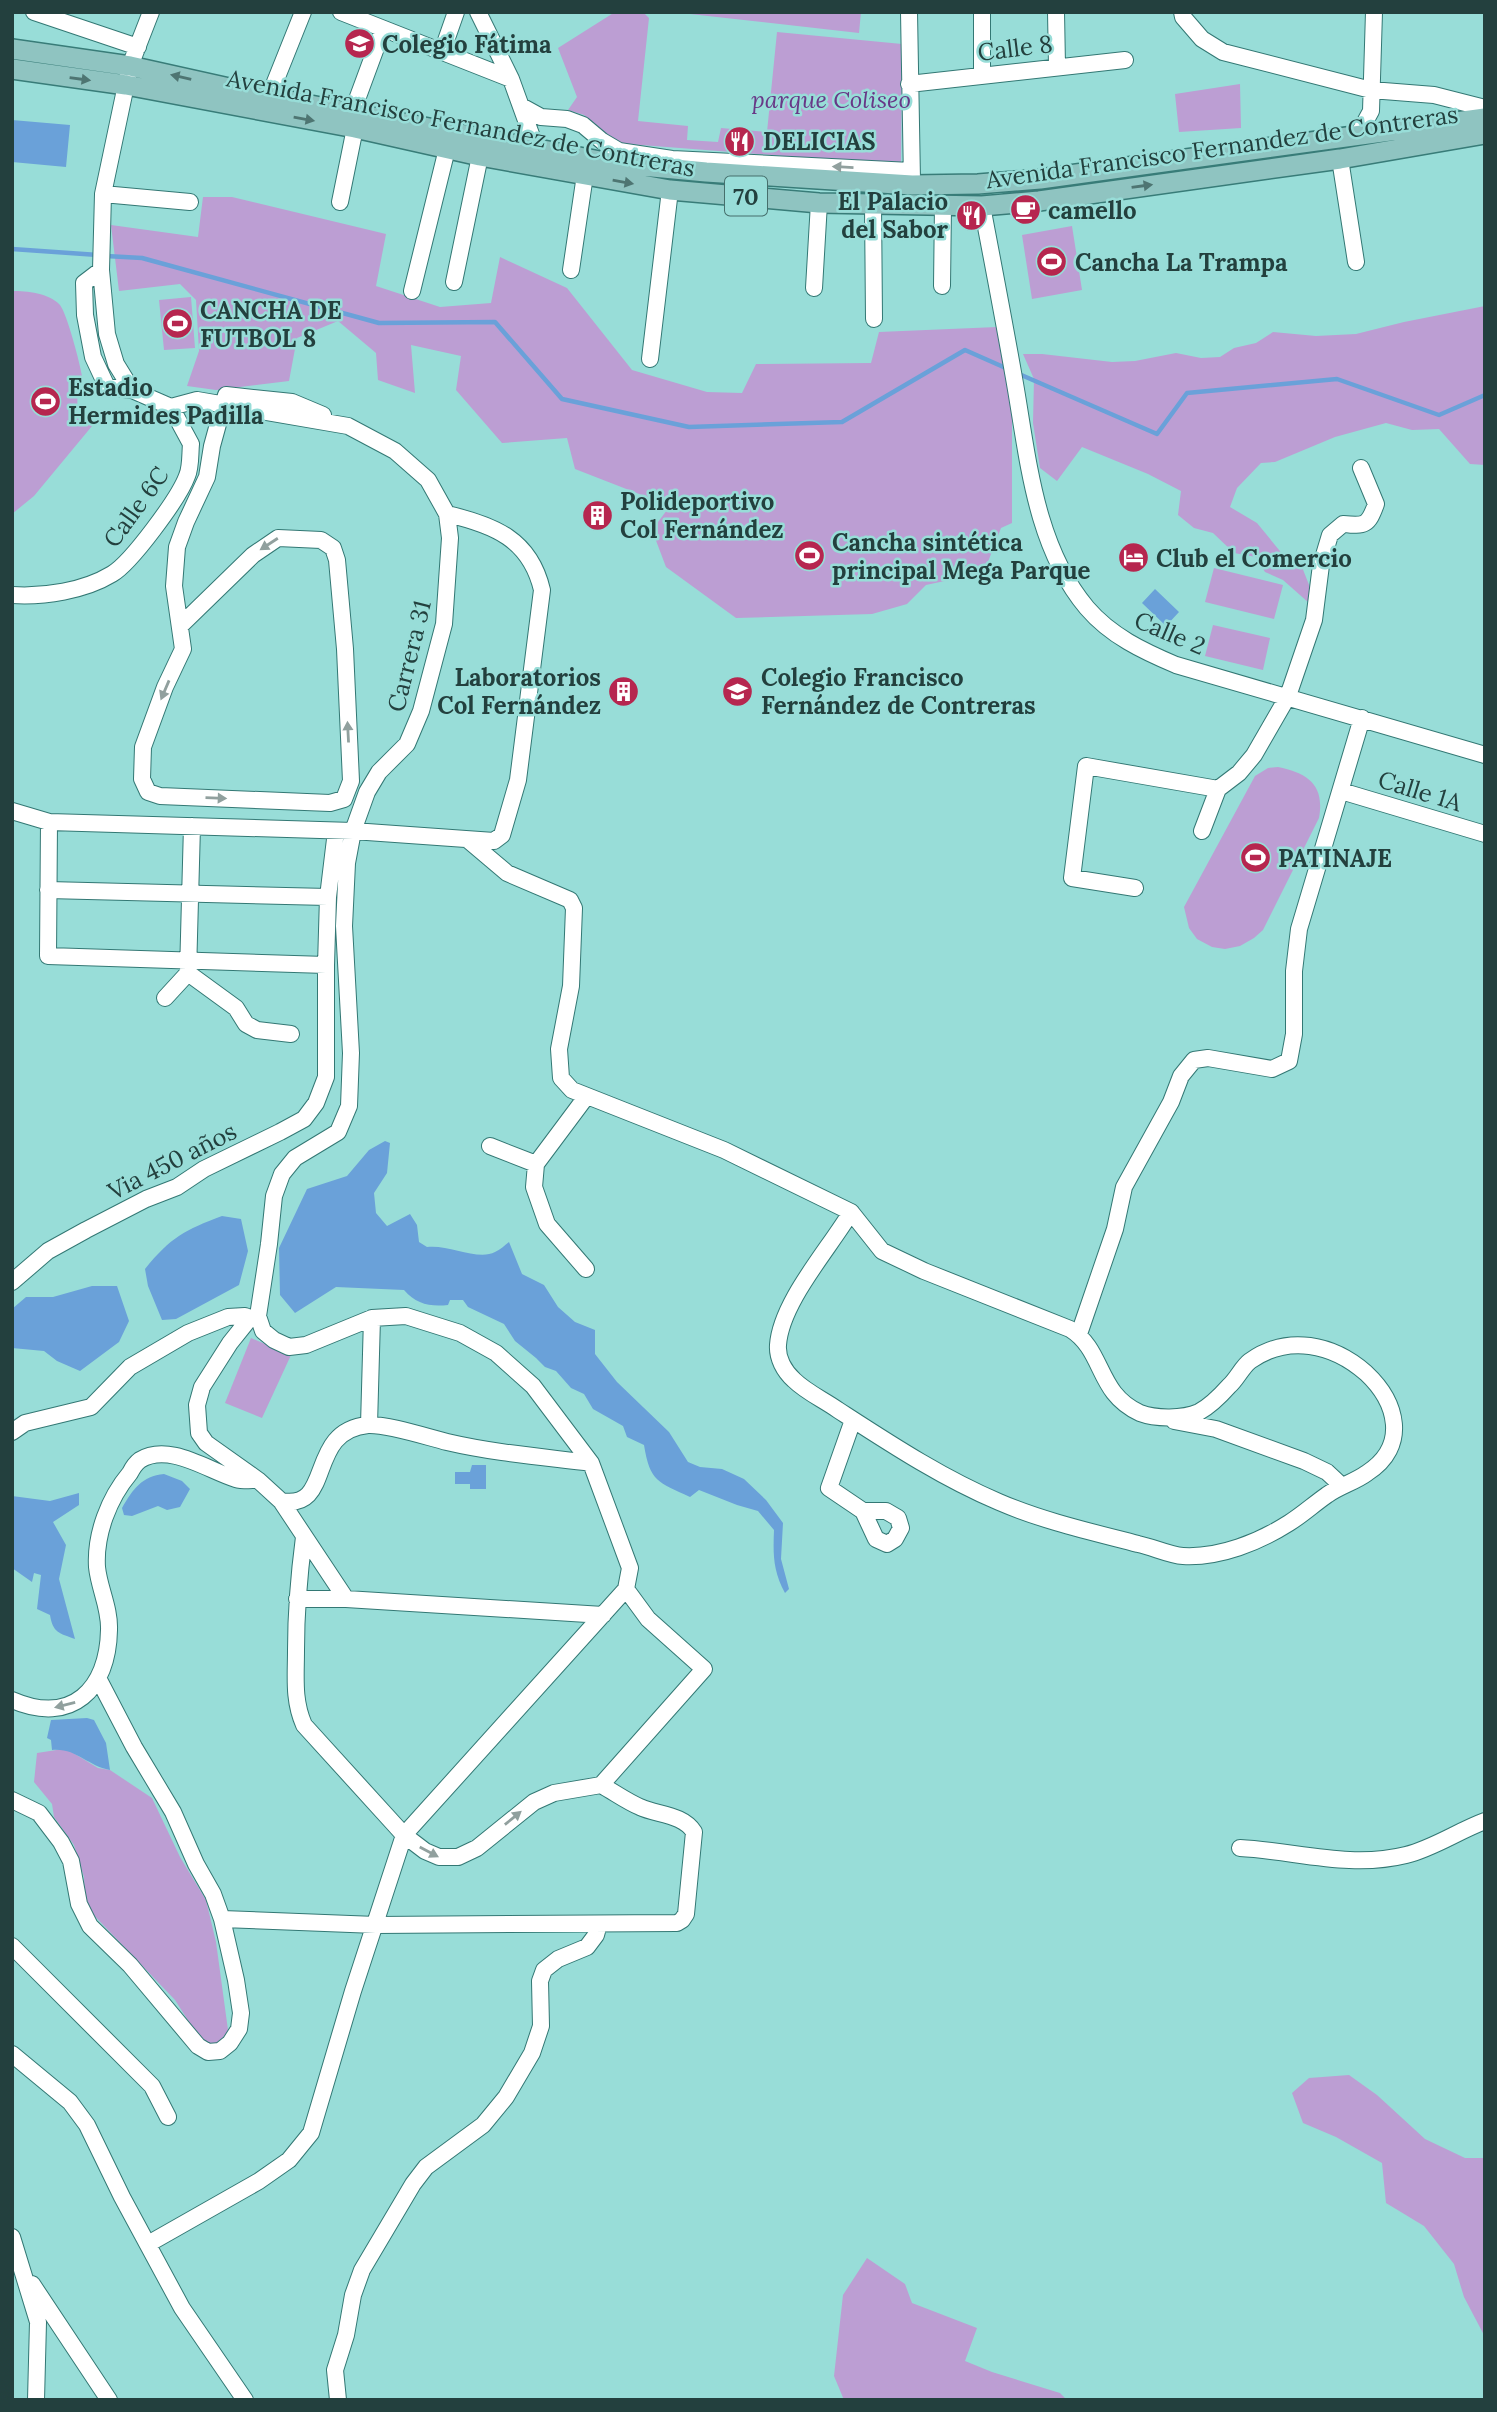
<svg xmlns="http://www.w3.org/2000/svg" width="1497" height="2412" font-family="Lora,serif">
<rect width="100%" height="100%" fill="#98ddd8"/>
<path fill="#bc9ed3" d="M615 12H643L649 18 638 121 688 126 687 140 718 142 721 128 767 132 777 32 902 44 901 165 615 143 584 115 568 110 577 97 558 48Z
M672 12H861L859 33Z
M1240 84 1241 128 1179 132 1175 94Z
M203 197H232L386 234 376 286 440 307 491 303 500 257 567 288 632 370 707 392 742 393 756 364 871 363 879 332 997 327 1012 398V523L1001 528 986 567 954 579 926 585 907 604 872 614 736 618 666 567 652 530 670 506 575 469 567 438 502 443 456 390 461 356 411 345 415 393 378 380 376 353 338 321 297 338 289 381 216 390 187 386 199 351 196 300 180 284 119 291 111 225 198 237Z
M1072 226 1082 290 1032 299 1022 235Z
M12 291C27 291 49 293 60 305 67 314 80 363 82 376L78 377 77 415 97 420 34 496 12 514Z
M191 297 195 348 164 350 159 300Z
M1485 306V465L1470 464 1439 429 1412 430 1386 423 1335 437 1275 462 1261 463 1237 488 1230 507 1257 523 1284 556 1302 567 1313 595 1309 603 1283 580 1265 572 1256 557 1234 553 1213 533 1194 528 1178 515 1181 491 1148 474 1082 447 1057 481 1040 468 1033 423 1034 379 1023 354H1042L1112 362 1135 361 1176 353 1201 358 1220 357 1234 348 1256 343 1273 332 1316 336 1356 334 1404 322Z
M1214 568 1283 585 1274 619 1205 602Z
M1213 625 1270 638 1263 670 1205 656Z
M1278 767C1308 773 1325 785 1319 818L1263 930 1254 938 1240 946 1225 949 1212 947 1197 939 1189 928 1184 907 1255 776 1268 768Z
M251 1338 291 1355 262 1418 225 1403Z
M63 1749 70 1751 98 1768 110 1770 152 1798 180 1857 206 1900 216 1942 228 2030 220 2043 208 2044 198 2036 175 2000 85 1906 84 1877 74 1845 54 1817 52 1804 34 1782 37 1753Z
M1349 2075 1377 2095 1425 2139 1465 2158H1485V2337L1464 2297 1454 2264 1424 2226 1386 2203 1382 2163 1336 2137 1303 2123 1292 2093 1309 2078Z
M867 2258 905 2284 912 2303 977 2328 965 2361 992 2372 1060 2393 1067 2400H844L834 2376 843 2295Z"/>
<path fill="#6aa1d9" d="M12 120 70 125 66 167 12 162Z
M1155 589 1179 612 1166 626 1142 603Z
M385 1141 390 1143 387 1173 374 1193 376 1213 387 1226 410 1214 417 1225 419 1242 427 1247C448 1244 478 1261 495 1252 500 1250 505 1245 509 1242L522 1274 544 1285 558 1307 575 1322 595 1330V1354L617 1382 669 1432 688 1462 700 1467 722 1469 744 1479 766 1500 783 1523 781 1559 789 1589 785 1593C773 1571 773 1555 774 1530L758 1511 737 1505 699 1490 690 1497C658 1482 650 1482 644 1445L627 1437 623 1426 593 1409 584 1394 571 1388 556 1371 545 1367 536 1358 515 1341 504 1324 468 1307 463 1300H450L448 1305C430 1307 416 1304 404 1290L336 1287 295 1313 280 1295 279 1248 307 1189 347 1176 369 1150Z
M222 1216 241 1219 248 1251 239 1285 176 1319 162 1320 148 1286 145 1269C171 1237 185 1230 222 1216Z
M92 1286H117L129 1321 119 1342 80 1371 57 1361 44 1351 12 1348V1309L26 1297H53Z
M472 1465H486V1489H470V1484H455V1472H470Z
M164 1474 182 1481 190 1489 180 1507 167 1510 158 1506 132 1516 124 1515 122 1508C133 1489 142 1476 164 1474Z
M79 1493V1505L53 1522 66 1545 59 1579 75 1639C59 1633 53 1633 50 1615L37 1609 41 1575 34 1573 32 1582 12 1568V1496L50 1501Z
M87 1718 94 1720 106 1743 110 1770C87 1766 77 1748 52 1750L51 1740 47 1738 51 1720Z"/>
<g fill="none" stroke-linecap="round" stroke-linejoin="round">
<path stroke="#6aa1d9" stroke-width="4.5" d="M12 249 98 255
M106 256 142 258 379 323 495 322 562 399 689 427 842 422 965 350 1008 369
M1019 374 1157 434 1187 393 1337 379 1439 415 1485 395"/>
<defs>
<path id="minor" d="M34 12 138 47
M151 12 130 66 103 194 101 270 107 334 116 364 132 390 171 407
M341 12 511 79
M478 12 511 79 540 159
M909 12 912 181
M982 12V75
M1056 12 1057 66
M1182 12 1183 17 1202 39 1223 52 1371 90 1434 95 1485 108
M442 52 456 12
M909 84 1125 60
M269 97 303 12
M521 106 541 117 567 119 583 125 602 141 619 151 672 159 911 171
M352 113 383 29
M1359 133 1371 111 1374 12
M1340 159 1356 262
M103 194 190 202
M340 202 355 128
M873 204 874 319
M982 206C993 264 1004 321 1014 378 1028 456 1034 545 1087 608 1111 636 1143 651 1176 665L1485 755
M101 270 84 283 85 315 93 357 107 387 132 390
M571 270 585 175
M454 282 480 156
M942 286 943 205
M814 288 819 203
M412 291 447 149
M650 359 670 190
M171 407 197 400 348 426 395 451 428 480 447 514 450 538 444 624 421 711 407 744 379 772 367 792 353 831 347 863 344 926 351 1053 349 1106 338 1132 295 1158 282 1174 274 1196 269 1244 258 1316 263 1331 274 1340 289 1347 306 1345 372 1318 406 1316 460 1333 496 1353 533 1386 591 1463 630 1568 626 1589 648 1619 704 1669 601 1785 554 1793 534 1802 477 1848 458 1857H439L425 1851 404 1835 304 1725C293 1700 296 1677 296 1650 296 1612 299 1575 304 1537
M171 407 191 444
M12 595C44 597 84 591 112 574 131 563 179 498 187 476 191 467 190 454 191 444
M180 626 253 555 278 538 321 540 333 548 337 560 345 649 351 781 344 799 330 803 160 796 148 792 142 779 143 747 165 687 183 649 174 586 177 547 186 522 207 477 212 446 226 395 292 402 323 415
M1341 791 1485 834
M12 811 49 822 353 831 494 841 502 835 518 780 542 590C530 539 494 525 447 514
M49 822 48 956 326 965
M1202 831 1218 789 1239 773 1254 755 1288 696 1314 620 1321 565 1330 535 1343 524C1365 526 1368 526 1376 504L1361 468
M468 840 507 873 570 900 574 908 571 986 559 1049 561 1078 572 1090 724 1150 851 1212 882 1251 924 1271 1070 1329C1105 1351 1096 1393 1140 1413 1156 1419 1183 1419 1199 1412 1210 1406 1221 1395 1229 1386 1237 1379 1242 1367 1250 1361 1288 1334 1333 1344 1366 1373 1397 1402 1409 1446 1367 1473 1355 1482 1339 1486 1327 1495 1314 1504 1302 1515 1289 1523 1259 1542 1220 1558 1183 1556 1169 1555 1153 1547 1138 1544 1092 1532 1043 1521 999 1502 942 1478 889 1443 838 1410 824 1400 806 1392 794 1380 784 1371 777 1358 778 1345 781 1302 829 1249 851 1212
M1135 888 1072 878 1086 766 1218 789
M48 890 328 897
M188 973 236 1008 246 1024 257 1030 291 1034
M165 998 188 973 192 826
M490 1146 536 1164
M586 1269 547 1224 534 1187 536 1164 586 1097
M12 1282 48 1251 86 1230 146 1199 177 1187 204 1169 280 1132 304 1119 316 1103 326 1077V965L328 897 336 831
M258 1316 250 1318 230 1343 202 1387 197 1405 199 1433 206 1443 258 1480 281 1501 346 1599
M1079 1334 1115 1229 1124 1187 1171 1102 1181 1076 1194 1060 1208 1058 1272 1069 1289 1061 1294 1034V971L1299 929 1362 718
M853 1420 829 1488 863 1511 876 1539 887 1544 895 1539 901 1528 898 1518 886 1511H863
M1174 1421 1216 1429 1304 1461 1327 1472 1342 1486
M369 1425 372 1318
M12 1432 25 1423 91 1407 130 1367 188 1333 228 1317 245 1316 250 1318
M281 1501C335 1511 305 1431 368 1425 388 1424 427 1437 447 1442 494 1453 543 1457 591 1463
M297 1599H346L603 1615
M12 1700C72 1726 108 1689 109 1630 110 1608 99 1588 97 1567 95 1534 109 1498 130 1473 132 1469 136 1463 140 1460 169 1442 209 1471 236 1479 243 1481 251 1480 258 1480
M12 1800 39 1813 61 1842 71 1861 79 1904 90 1926 130 1965 198 2046 208 2052 220 2051 230 2043 239 2029 241 2013 236 1980 222 1919 213 1894 196 1864 173 1812 134 1747 98 1678
M1240 1848C1296 1851 1350 1869 1406 1855 1434 1848 1458 1831 1485 1821
M222 1919 376 1925 677 1923 682 1920 686 1914 694 1832C683 1814 657 1815 640 1807 626 1801 614 1792 601 1785
M12 1946 152 2086 168 2117
M12 2054 70 2102 87 2125 122 2197 182 2308 245 2400
M12 2237 38 2322 36 2400
M148 2244 259 2181 289 2160 311 2133 353 1991 404 1835 626 1589
M32 2284 109 2400
M338 2400 335 2370 346 2335 353 2295 362 2270 413 2184 426 2167 483 2125 506 2097 532 2053 541 2026 540 1981 544 1970 558 1959 587 1947 596 1935 599 1924"/>
<path id="major" d="M12 49 130 66 269 97 610 163 706 172 912 185 978 184 1040 179 1485 118
M12 69 126 85 355 128 480 156 670 190 819 203 982 206 1039 201 1340 159 1485 134"/>
</defs>
<use href="#minor" stroke="#337874" stroke-width="18"/>
<use href="#major" stroke="#387c78" stroke-width="22"/>
<use href="#minor" stroke="#fff" stroke-width="16"/>
<use href="#major" stroke="#8fc4c1" stroke-width="19"/>
</g>
<defs><path id="oneway-solid" d="M-6-.8H1V-3.2L6.5 0L1 3.2V.8H-6Z" transform="scale(1.75)"/></defs>
<g fill="#4e7572">
<use href="#oneway-solid" transform="translate(181 77) rotate(-167)"/>
<use href="#oneway-solid" transform="translate(80 79) rotate(8)"/>
<use href="#oneway-solid" transform="translate(304 119) rotate(10)"/>
<use href="#oneway-solid" transform="translate(623 182) rotate(10)"/>
<use href="#oneway-solid" transform="translate(1142 186) rotate(-8)"/>
</g>
<g fill="#91a09e">
<use href="#oneway-solid" transform="translate(843 167) rotate(-177)"/>
<use href="#oneway-solid" transform="translate(269 544) rotate(147)"/>
<use href="#oneway-solid" transform="translate(165 690) rotate(113)"/>
<use href="#oneway-solid" transform="translate(348 732) rotate(-93)"/>
<use href="#oneway-solid" transform="translate(216 798) rotate(2)"/>
<use href="#oneway-solid" transform="translate(65 1705) rotate(166)"/>
<use href="#oneway-solid" transform="translate(513 1818) rotate(-39)"/>
<use href="#oneway-solid" transform="translate(429 1852) rotate(28)"/>
</g>
<defs>
<symbol id="school-disc" viewBox="-11 -11 22 22"><circle r="9.5" fill="#b6264f" stroke="#98ddd8"/><path d="M0-5L7-2L0 1L-7-2ZM-4 1L0 2.5L4 1V4Q0 6-4 4Z" fill="#fff"/></symbol>
<symbol id="restaurant-disc" viewBox="-11 -11 22 22"><circle r="9.5" fill="#b6264f" stroke="#98ddd8"/><path d="M-5-6h1v4h1v-4h1v4h1v-4h1v5L-1.5 .5V6h-2V.5L-5-1ZM5-6V6H3V1.5H1.5Q1.5-4 5-6Z" fill="#fff"/></symbol>
<symbol id="cafe-disc" viewBox="-11 -11 22 22"><circle r="9.5" fill="#b6264f" stroke="#98ddd8"/><path d="M-5.5-4.5H6V0H3Q3 3.5 0 3.5H-2.5Q-5.5 3.5-5.5 0ZM3-3.2v2h1.7v-2ZM-6 4.5H4V6H-6Z" fill="#fff"/></symbol>
<symbol id="stadium-disc" viewBox="-11 -11 22 22"><circle r="9.5" fill="#b6264f" stroke="#98ddd8"/><path d="M0-5a6.5 5 0 1 0 0 10a6.5 5 0 1 0 0-10ZM-3.5-1.8h7v3.6h-7Z" fill="#fff"/></symbol>
<symbol id="building-disc" viewBox="-11 -11 22 22"><circle r="9.5" fill="#b6264f" stroke="#98ddd8"/><path d="M-4-6H4V6H1V3H-1V6H-4ZM-2.5-4.3h1.7v1.8h-1.7ZM.8-4.3h1.7v1.8H.8ZM-2.5-1h1.7V.8h-1.7ZM.8-1h1.7V.8H.8Z" fill="#fff"/></symbol>
<symbol id="hotel-disc" viewBox="-11 -11 22 22"><circle r="9.5" fill="#b6264f" stroke="#98ddd8"/><path d="M-6-4.5h1.5V1H6V5H4.5V3h-9V5H-6ZM-4 0a1.8 1.8 0 1 1 3.6 0ZM.5 0V-2.5h3Q6-2.5 6 0Z" fill="#fff"/></symbol>
</defs>
<g fill-rule="evenodd">
<use href="#school-disc" x="342" y="26" width="35" height="35"/>
<use href="#restaurant-disc" x="722" y="124" width="35" height="35"/>
<use href="#cafe-disc" x="1008" y="192" width="35" height="35"/>
<use href="#restaurant-disc" x="954" y="198" width="35" height="35"/>
<use href="#stadium-disc" x="1034" y="244" width="35" height="35"/>
<use href="#stadium-disc" x="160" y="306" width="35" height="35"/>
<use href="#stadium-disc" x="28" y="384" width="35" height="35"/>
<use href="#building-disc" x="580" y="498" width="35" height="35"/>
<use href="#stadium-disc" x="792" y="538" width="35" height="35"/>
<use href="#hotel-disc" x="1116" y="540" width="35" height="35"/>
<use href="#building-disc" x="606" y="674" width="35" height="35"/>
<use href="#school-disc" x="720" y="674" width="35" height="35"/>
<use href="#stadium-disc" x="1238" y="840" width="35" height="35"/>
</g>
<g text-anchor="middle" dominant-baseline="central" stroke-width="5" stroke-linejoin="round" paint-order="stroke">
<rect fill="#98ddd8" stroke="#466f6c" stroke-width="2" x="725" y="176.5" width="42" height="39" rx="5"/>
<g font-size="23" font-weight="bold" fill="#23403e">
<text x="746" y="196">70</text>
</g>
<g font-size="24" font-weight="bold" fill="#23403e" stroke="#98ddd8" text-anchor="start">
<text x="382" y="44">Colegio Fátima</text>
<text x="763" y="141">DELICIAS</text>
<text x="948" y="201" text-anchor="end">El Palacio<tspan x="948" dy="28">del Sabor</tspan></text>
<text x="1048" y="210">camello</text>
<text x="1075" y="262">Cancha La Trampa</text>
<text x="200" y="310">CANCHA DE<tspan x="200" dy="28">FUTBOL 8</tspan></text>
<text x="68" y="387">Estadio<tspan x="68" dy="28">Hermides Padilla</tspan></text>
<text x="620" y="501">Polideportivo<tspan x="620" dy="28">Col Fernández</tspan></text>
<text x="832" y="542">Cancha sintética<tspan x="832" dy="28">principal Mega Parque</tspan></text>
<text x="1156" y="558">Club el Comercio</text>
<text x="601" y="677" text-anchor="end">Laboratorios<tspan x="601" dy="28">Col Fernández</tspan></text>
<text x="761" y="677">Colegio Francisco<tspan x="761" dy="28">Fernández de Contreras</tspan></text>
<text x="1278" y="858">PATINAJE</text>
</g>
<g font-size="24" fill="#23403e" stroke="#98ddd8">
<text transform="translate(1015 48) rotate(-7)">Calle 8</text>
<text transform="translate(461 123) rotate(11)">Avenida Francisco Fernandez de Contreras</text>
<text transform="translate(1222 147) rotate(-8)">Avenida Francisco Fernandez de Contreras</text>
<text transform="translate(136 507) rotate(-54)">Calle 6C</text>
<text transform="translate(1170 633) rotate(23)">Calle 2</text>
<text transform="translate(409 656) rotate(-76)">Carrera 31</text>
<text transform="translate(1420 791) rotate(17)">Calle 1A</text>
<text transform="translate(172 1161) rotate(-27)">Via 450 años</text>
</g>
<g font-size="24" font-style="italic" fill="#683887" stroke="#98ddd8">
<text x="831" y="99">parque Coliseo</text>
</g>
</g>
<rect width="1497" height="2412" fill="none" stroke="#23403e" stroke-width="28"/>
</svg>
